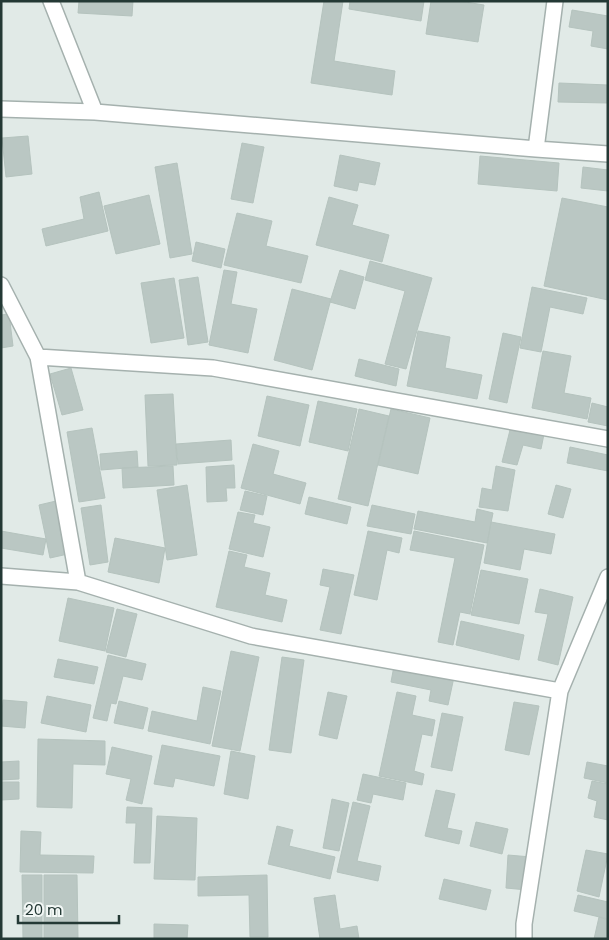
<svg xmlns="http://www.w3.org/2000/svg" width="609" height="940" font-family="Poppins,sans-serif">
<rect width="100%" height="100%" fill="#e1eae7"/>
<path fill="#bac7c3" stroke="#b5c3be" d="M79 1H133L132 16 78 13Z
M324 1H343L334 61 395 71 392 95 311 83Z
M350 1H424L421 21 349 9Z
M431 1H459L484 5 478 42 426 34Z
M572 10 608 16V49L591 46 593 31 569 27Z
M559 83 608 85V103L558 102Z
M28 136 32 174 6 177 2 138Z
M242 143 264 147 253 203 231 199Z
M340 155 380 163 375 185 359 182 357 191 334 186Z
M480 156 559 163 557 191 478 184Z
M177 163 192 254 170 258 155 167Z
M583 167 608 170V191L581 188Z
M99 192 108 231 46 246 42 229 84 219 80 197Z
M149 195 160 244 116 254 104 206Z
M329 197 358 205 352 225 389 235 382 262 316 245Z
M562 198 608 207V300L544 286Z
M237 213 272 221 266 246 308 256 301 283 224 265Z
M196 242 225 249 221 268 192 261Z
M370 261 432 278 406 369 385 364 405 291 365 280Z
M224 270 237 272 231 304 257 309 248 353 209 345Z
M340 270 364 277 355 309 330 302Z
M198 277 208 342 188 345 179 280Z
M174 278 184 338 151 343 141 283Z
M532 287 587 298 583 314 550 307 541 352 520 348Z
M292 289 331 299 312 370 274 360Z
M9 314 13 346 1 348V315Z
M418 331 450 337 445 368 482 375 477 399 407 386Z
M503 333 521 337 507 403 489 399Z
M543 351 571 356 564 393 591 398 587 419 532 408Z
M359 359 399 369 396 386 355 376Z
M71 368 83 410 62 415 50 374Z
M173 394 177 465 148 466 145 395Z
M267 396 309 405 300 446 258 436Z
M318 401 357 409 348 451 309 442Z
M592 403 608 407V426L588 422Z
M359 409 389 416 368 506 338 499Z
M391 409 430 418 418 474 378 465Z
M511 426 544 434 541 449 523 445 517 465 502 462Z
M92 428 105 498 79 502 67 432Z
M231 440 232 460 178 464 176 444Z
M253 444 279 451 273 474 306 483 300 504 241 488Z
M570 447 608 455V471L567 463Z
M137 451 138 467 101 470 100 454Z
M234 465 235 488H226L227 501 207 502 206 467Z
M173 466 174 485 123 488 122 468Z
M496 466 515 470 508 511 479 507 482 488 492 490Z
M187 485 197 555 167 560 157 490Z
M556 485 571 489 563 518 548 514Z
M245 491 267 496 263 515 240 510Z
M309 497 351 507 347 524 305 514Z
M56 501 68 554 50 558 39 505Z
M101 505 108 562 90 565 81 508Z
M372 505 415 514 411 534 367 526Z
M477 509 493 513 487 543 414 529 418 511 475 522Z
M238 512 255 515 253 523 270 527 263 557 229 549Z
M491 522 555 534 551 554 524 549 520 570 484 563Z
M1 531 46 539 43 555 1 548Z
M368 531 402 538 399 553 387 550 377 600 354 595Z
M414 531 484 545 470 614 460 612 453 645 438 642 455 558 410 550Z
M115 538 165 548 159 583 108 572Z
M229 551 247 555 244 567 270 573 265 595 287 600 282 622 216 607Z
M323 569 354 575 341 634 320 630 330 587 320 585Z
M481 570 528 579 519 624 471 615Z
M540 589 573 597 558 665 538 660 548 614 535 612Z
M68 598 114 608 105 651 59 641Z
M117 609 137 614 126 657 106 652Z
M461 621 524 635 519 660 456 645Z
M231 651 259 657 240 751 212 746Z
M108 655 146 664 142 680 123 676 116 704 111 703 107 721 93 718Z
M282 657 304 660 291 753 269 750Z
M58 659 98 667 94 684 54 677Z
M394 666 454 677 448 705 429 701 431 690 391 682Z
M203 687 221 691 210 744 148 731 152 711 197 721Z
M328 692 347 696 337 739 319 735Z
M397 692 416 696 412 715 435 720 432 736 422 734 414 771 424 774 422 785 379 776Z
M47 696 91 705 86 732 41 723Z
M3 700 27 702 25 728 1 726Z
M119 701 148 708 143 729 114 723Z
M514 702 539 706 529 755 505 750Z
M442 713 463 717 452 771 431 767Z
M38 739 105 741V765L73 764 72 808 37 807Z
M162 745 220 756 214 786 175 778 173 787 154 784Z
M112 747 152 756 142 804 126 800 131 779 106 774Z
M231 751 255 756 248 799 224 794Z
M19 761V779L1 780V762Z
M587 762 608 766V783L584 778Z
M363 774 406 783 403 800 373 794 371 803 357 800Z
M592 781 608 784V820L594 817 597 801 588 798Z
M1 782H19V799L1 800Z
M436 790 455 794 447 828 462 831 459 844 425 836Z
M332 799 349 803 339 851 323 848Z
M353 802 370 806 357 861 381 866 378 881 337 872Z
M127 807 152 808 150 863H134L136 823H126Z
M157 816 197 818 195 880 154 879Z
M476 822 508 829 502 854 470 846Z
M277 826 293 830 289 846 335 857 330 879 268 864Z
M21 831 41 832 40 855 94 856 93 873 20 872Z
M586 850 608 854 599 897 577 891Z
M508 855 531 857 527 890 506 888Z
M22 875H42V939H23Z
M44 875H77L78 939H44Z
M267 875 268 937H250L249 895 198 896V877Z
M444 879 491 890 486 910 439 899Z
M335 895 340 929 357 926 359 939H320L314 898Z
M578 895 608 902V919L574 911Z
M599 917 608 920V939H594Z
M154 924 188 925 187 939H154Z"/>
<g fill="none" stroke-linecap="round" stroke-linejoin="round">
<defs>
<path id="minor" d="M51 1 95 112
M1 109 95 112 536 149 608 154
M536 149 555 1
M1 285 38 357 78 582
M38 357 213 368 608 439
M1 576 78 582 251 636 560 691
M524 939V924L560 691 608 577"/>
</defs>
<use href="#minor" stroke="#a5b1ae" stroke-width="18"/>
<use href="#minor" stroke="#fff" stroke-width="15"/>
</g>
<rect width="609" height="940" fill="none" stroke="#243935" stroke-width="5"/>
<path d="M18 915v8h101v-8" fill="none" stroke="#243935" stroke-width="2.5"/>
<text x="25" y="915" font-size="15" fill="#243935" stroke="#f2f7f5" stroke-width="4" paint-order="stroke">20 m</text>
</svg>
